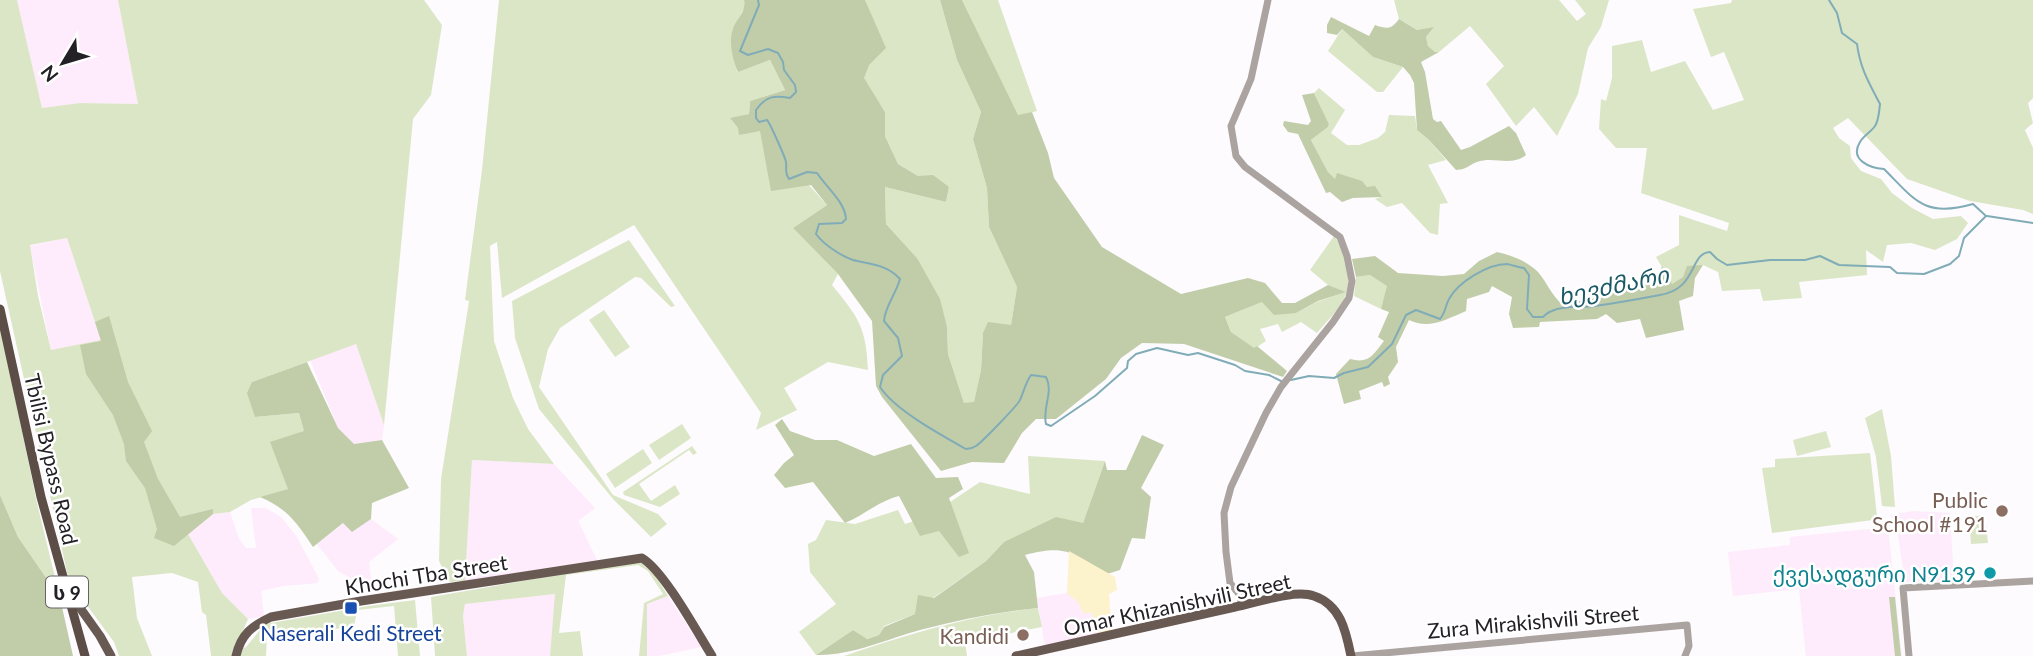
<svg xmlns="http://www.w3.org/2000/svg" width="2033" height="656" font-family="Lato,'Noto Sans Georgian',sans-serif">
<rect width="100%" height="100%" fill="#fdfbfe"/>
<path fill="#feebfb" d="M17 0H118L138 104 80 103 42 108Z
M67 238 101 341 51 350 30 246Z
M356 344 384 425 382 440 354 444 338 428 310 360Z
M472 460 554 464 595 508 578 521 597 560 465 581Z
M251 508H265L281 517 297 537 319 579 318 583 283 586 261 591 264 616 248 619 222 593 188 534 213 514 230 512 239 539 246 548H256Z
M1913 511 1950 513 1954 580 1905 582 1896 523 1890 515Z
M371 519 398 539 369 562 371 581 357 582 338 571 317 544 344 523 352 532Z
M1888 527 1902 656H1806L1799 589 1733 596 1728 552 1790 545V537Z
M1067 593 1078 602 1083 613H1092L1098 634 1045 646 1037 598Z
M556 594 550 656H467L463 616 465 604Z
M668 596 701 647 659 656H647V604Z"/>
<path fill="#dbe6c6" fill-rule="evenodd" d="M0 0H17L42 108 80 103 138 104 118 0H424L442 25 431 95 413 119 384 425 356 344 252 382 255 417 299 413 305 433 289 489 251 500 230 512 213 514 188 534 222 593 248 619 232 656H211L206 615 202 612 198 582 172 573 132 577 137 618 152 656H119L114 642 69 581 0 271ZM67 238 101 340 51 350 38 296 30 245Z
M499 0H744L745 6 732 31 737 72 770 60 785 90 750 101 749 114 731 119 738 128 760 131 827 205 793 228 838 274 832 285C859 318 866 327 868 370L828 362 784 388 797 410 756 430 761 413 634 225 502 298 497 242 490 246 494 341 513 398 528 429 554 464 472 460 465 581 449 582 439 561 441 479 469 301 465 300 482 170Z
M865 0H940L957 60 981 112 973 139 987 188 989 227 1017 287 1011 325 983 333 981 370 974 403H964L948 354 947 327 917 258 886 224 885 187 946 202 949 187 918 176 898 164 885 136V112L863 78C874 56 873 23 865 0Z
M962 0H998L1037 111 1018 116Z
M1394 0H1559L1577 21 1586 14 1575 0H1609L1601 27 1588 48 1578 94 1557 136 1534 107 1516 126 1486 84 1504 66 1470 26 1439 52H1435L1428 46 1426 37 1433 28 1417 30 1399 19Z
M1732 0H2033V98L2028 103 2033 123 2025 130 2033 148V214L2023 210 1970 201 1907 179 1848 118 1833 128 1839 138 1850 146 1851 158 1861 171 1881 179 1892 193 1912 208 1933 219 1961 216 1968 223 1957 239 1935 250 1911 243 1887 245 1883 262 1866 250 1867 275 1799 282 1802 298 1763 301 1760 289 1722 291 1718 272 1703 265 1672 284 1656 257 1679 245V215L1727 231 1729 223 1641 193 1647 148H1616L1599 129 1601 99 1606 101 1612 78V46L1642 40 1651 72 1685 61 1713 110 1744 100 1724 52 1711 57 1693 9 1731 3Z
M1342 29 1373 57 1403 67 1383 92H1377L1328 51Z
M1319 88 1345 110 1331 133 1347 145H1359L1378 138 1385 132 1389 115 1415 116 1417 130 1429 140 1446 160 1428 165 1448 203 1440 204 1438 235 1430 233 1402 203 1387 207 1375 199 1381 197 1367 187 1337 174 1335 180 1328 172 1311 140 1328 127 1329 124 1314 93Z
M1334 236C1348 253 1354 283 1342 303 1335 314 1325 323 1317 333L1301 322 1282 332 1278 324 1260 329 1266 341 1254 349 1231 332 1225 317 1262 302 1296 313 1317 302 1345 292 1328 285 1310 270Z
M629 240 675 306 671 307 641 278 635 277 560 328 548 349 539 387 613 495 658 514 667 524 651 537 613 499 539 409 515 338 512 301Z
M1370 275 1388 286 1381 309 1354 296 1356 277Z
M604 310 630 347 615 357 589 320Z
M0 325 37 503 60 598 18 537 0 495Z
M1882 409 1891 456 1895 507 1882 506 1876 457 1865 418Z
M682 424 691 438 659 460 649 445Z
M1826 431 1831 447 1797 456 1793 440Z
M692 446 697 453 693 455 689 450 639 484 651 501 675 485 680 494 660 507 624 495 623 492Z
M643 449 652 463 615 488 606 474Z
M1870 453 1877 516 1873 520 1772 533 1762 468 1775 467V459Z
M1028 456 1105 461 1083 523 1004 542 986 561 933 598 915 614 884 626 879 635 866 639 853 630 816 655 799 632 836 604 810 572 808 544 816 540 826 520 855 524 898 510 905 524 929 516 980 482 1030 494Z
M1985 515 1988 543 1971 544 1969 517Z
M642 560 649 565 668 596 647 604V656H639L644 603 663 594 648 571 638 565 566 575 559 633 580 631 583 656H550L555 594 465 604 463 616 467 656H435L431 597Z
M415 600 420 656H398L394 606 357 610 354 627 267 636 266 656H240L241 649 246 647 265 624 368 606Z
M1038 608 1042 627 965 642 967 656H844C908 634 971 615 1038 608Z"/>
<path fill="#c1cda9" d="M744 0H865L886 48 869 65 864 78 885 112V136L898 164 918 176 933 175 949 187 946 202 885 187 886 224 917 258 940 299 947 327 948 354 964 403 974 402 981 370 983 333 988 322 1011 325 1017 287 989 227 987 188 973 139 981 112 957 60 940 0H962L1018 115 1032 112 1048 153 1054 178 1102 247 1181 294 1248 278 1265 283 1282 303H1295L1328 285 1346 292 1318 301 1296 313 1274 315 1262 302 1225 317 1231 332 1254 348 1257 346 1287 371 1283 377 1184 344 1142 343 1121 358 1106 379 1056 419H1036L1022 433 1004 463 972 462 941 471 882 397 876 386 872 321 838 274 793 228 827 205 811 185 771 191 760 131 739 135 738 128 730 118 749 114 750 101 785 90 770 60 738 72C733 61 729 44 732 32 734 20 747 13 744 0Z
M1331 17 1369 36 1375 25C1387 29 1391 30 1399 19L1417 30 1434 27 1426 37 1428 46 1435 52H1439L1421 62 1425 72 1433 119 1437 122 1441 121 1461 150 1470 147 1509 126 1516 133 1526 155C1511 167 1494 156 1477 162 1468 165 1469 169 1456 170L1429 140 1417 130 1414 83 1410 75 1403 67 1373 57 1342 29 1337 35 1327 33V25Z
M1314 93 1329 124 1328 127 1311 140 1328 172 1335 179 1337 173 1362 181 1367 187 1375 186 1382 197 1353 198 1342 202 1330 192 1326 193 1298 134 1288 132 1283 125 1284 121 1308 125 1311 121 1302 95Z
M1497 252C1511 255 1527 261 1538 272 1547 282 1551 295 1562 304L1596 298 1640 283 1657 281 1662 266 1672 284 1683 277 1687 266 1703 265 1695 278 1693 296 1679 301 1684 330 1646 338 1640 319 1617 323 1606 314 1597 319 1540 322 1539 327 1513 328 1509 314 1512 297 1492 286 1489 292 1467 299 1466 311C1447 319 1429 330 1409 320L1396 347 1398 362 1388 377 1390 384 1384 387 1382 382 1359 391 1361 399 1344 404 1336 374 1350 359C1369 364 1373 355 1384 341L1378 337 1389 312 1381 309 1387 286 1370 275 1356 277 1352 259 1375 256 1398 273 1443 276 1464 274 1479 261Z
M109 316 128 382 152 431 144 442 158 479 180 517 213 509V514L174 546 154 538 157 529 145 488 126 461 124 444 113 415 86 374 80 345 101 341 95 322Z
M307 362 338 428 354 444 382 440 409 488 372 503 371 519 352 532 343 523 313 547C297 523 288 509 260 497L288 489 270 442 304 431 299 413 255 417 247 393 252 382Z
M782 419 790 431 815 440H837L874 456 911 444 936 478 958 477 963 489 949 498 969 553 959 557 939 531 920 536 899 496C877 502 866 514 845 523L813 482 785 488 774 475 784 463 794 455 775 425Z
M1142 435 1164 445 1141 488 1151 497 1145 539 1132 538 1120 570 1107 574C1073 553 1066 544 1025 555L1034 572 1038 608C998 612 959 620 920 630 887 639 851 656 816 655L853 630 867 639 879 635 884 627 915 614 918 595 934 598 986 561 1004 542 1056 517 1083 523 1105 461 1107 470H1126Z
M0 495 18 537 60 598 73 656H0Z
M1889 597H1895L1901 656H1895Z"/>
<path fill="#fcf2cc" d="M1069 551 1115 577 1117 590 1109 594 1112 632 1097 633 1092 613H1083L1078 602 1067 593Z"/>
<g fill="none" stroke-linecap="round" stroke-linejoin="round">
<path stroke="#80acb7" stroke-width="2" d="M758 0 759 5 740 51 748 55 768 49 778 53 783 62 784 70 795 85 796 92 790 98C774 95 766 96 756 110V118L759 122 767 120C770 123 785 157 786 162 787 170 784 172 789 179L807 172 817 173C827 188 845 202 846 219L842 223 819 224 816 234C823 244 841 256 853 260 872 265 886 264 900 279 896 294 885 306 884 321L898 338 902 356 883 375 880 387C895 410 941 435 966 449 970 449 973 448 976 446 981 443 1018 405 1020 400 1024 391 1025 384 1031 375L1046 377C1054 392 1042 407 1046 424L1051 426 1095 396 1127 368 1128 361 1136 354 1157 348 1188 355 1198 353 1235 365 1245 371 1269 375 1281 381
M1829 0 1837 13 1842 33 1857 44C1860 68 1869 83 1880 104 1879 111 1879 120 1875 126 1871 132 1863 136 1860 142 1849 160 1870 168 1884 169 1915 200 1924 218 1973 204L1986 216
M1987 216 2033 223
M1291 380 1309 376 1334 378 1344 373 1368 367 1392 344 1406 315 1416 310 1440 319C1446 312 1445 306 1449 299 1458 282 1488 264 1507 264 1512 265 1518 267 1524 268L1529 275 1527 309 1533 317H1543C1546 314 1548 312 1552 311 1564 305 1582 308 1595 306 1617 303 1639 299 1660 295 1698 289 1689 253 1710 252L1717 259 1727 265 1770 260H1805L1820 256 1839 265 1890 267 1897 273 1924 274 1950 264 1959 256 1964 238 1986 216"/>
<path stroke="#aba39f" stroke-width="7" d="M1242 606 1239 594 1230 583 1226 552 1224 513 1231 487 1266 413 1281 387 1333 322 1349 298 1352 281 1347 256 1340 237 1245 167 1236 156 1231 126 1251 79 1268 0
M1352 656 1687 625 1689 646 1685 656
M1909 656 1903 588 2033 581"/>
<path stroke="#685a53" stroke-width="9" d="M68 591 100 636 111 656
M236 656C241 634 252 626 271 617L361 601 642 558C664 571 697 632 712 656
M1016 656C1089 640 1162 623 1235 607 1255 603 1295 589 1314 596 1341 605 1346 632 1351 656"/>
<path stroke="#5c4e46" stroke-width="9" d="M0 309 41 497 85 656"/>
</g>
<g fill="#8d6e63" stroke="#fff" stroke-width="2.5">
<circle cx="2002" cy="511" r="7"/>
<circle cx="1023" cy="635" r="7"/>
</g>
<circle fill="#0f9aa8" stroke="#fff" stroke-width="2.5" cx="1990" cy="573" r="7"/>
<rect fill="#1a4fb4" stroke="#fff" stroke-width="2.5" x="344" y="601" width="14" height="14" rx="3.5"/>
<g text-anchor="middle" dominant-baseline="central" stroke-width="5" stroke-linejoin="round" paint-order="stroke">
<rect fill="#fff" stroke="#656367" stroke-width="2" x="46" y="576.5" width="42" height="31" rx="5"/>
<g font-size="19" font-weight="bold" fill="#232026">
<text x="67" y="592">ს 9</text>
</g>
<g font-size="21" fill="#232026" stroke="#fff">
<text transform="translate(52 459) rotate(77)">Tbilisi Bypass Road</text>
<text transform="translate(426 574) rotate(-9)">Khochi Tba Street</text>
<text transform="translate(1177 604) rotate(-12)">Omar Khizanishvili Street</text>
<text transform="translate(1533 621) rotate(-5)">Zura Mirakishvili Street</text>
</g>
<g font-size="21" fill="#785e54" stroke="#fff" text-anchor="end">
<text x="1988" y="499">Public<tspan x="1988" dy="24">School #191</tspan></text>
<text x="1009" y="635">Kandidi</text>
</g>
<g font-size="21" fill="#0d838f" stroke="#fff" text-anchor="end">
<text x="1976" y="573">ქვესადგური N9139</text>
</g>
<g font-size="21" fill="#164399" stroke="#fff">
<text x="351" y="632">Naserali Kedi Street</text>
</g>
<g font-size="23" font-style="italic" fill="#1c5966" stroke="#fff">
<text transform="translate(1613 285) rotate(-12)">ხევძმარი</text>
</g>
</g>
<g transform="translate(63 63) rotate(232)" stroke="#ffffff" stroke-width="5" paint-order="stroke">
<path d="M0-5L12 26L0 18L-12 26Z" fill="#232026"/>
<text y="-10" font-size="19" font-weight="bold" text-anchor="middle" fill="#232026">N</text>
</g>
</svg>
